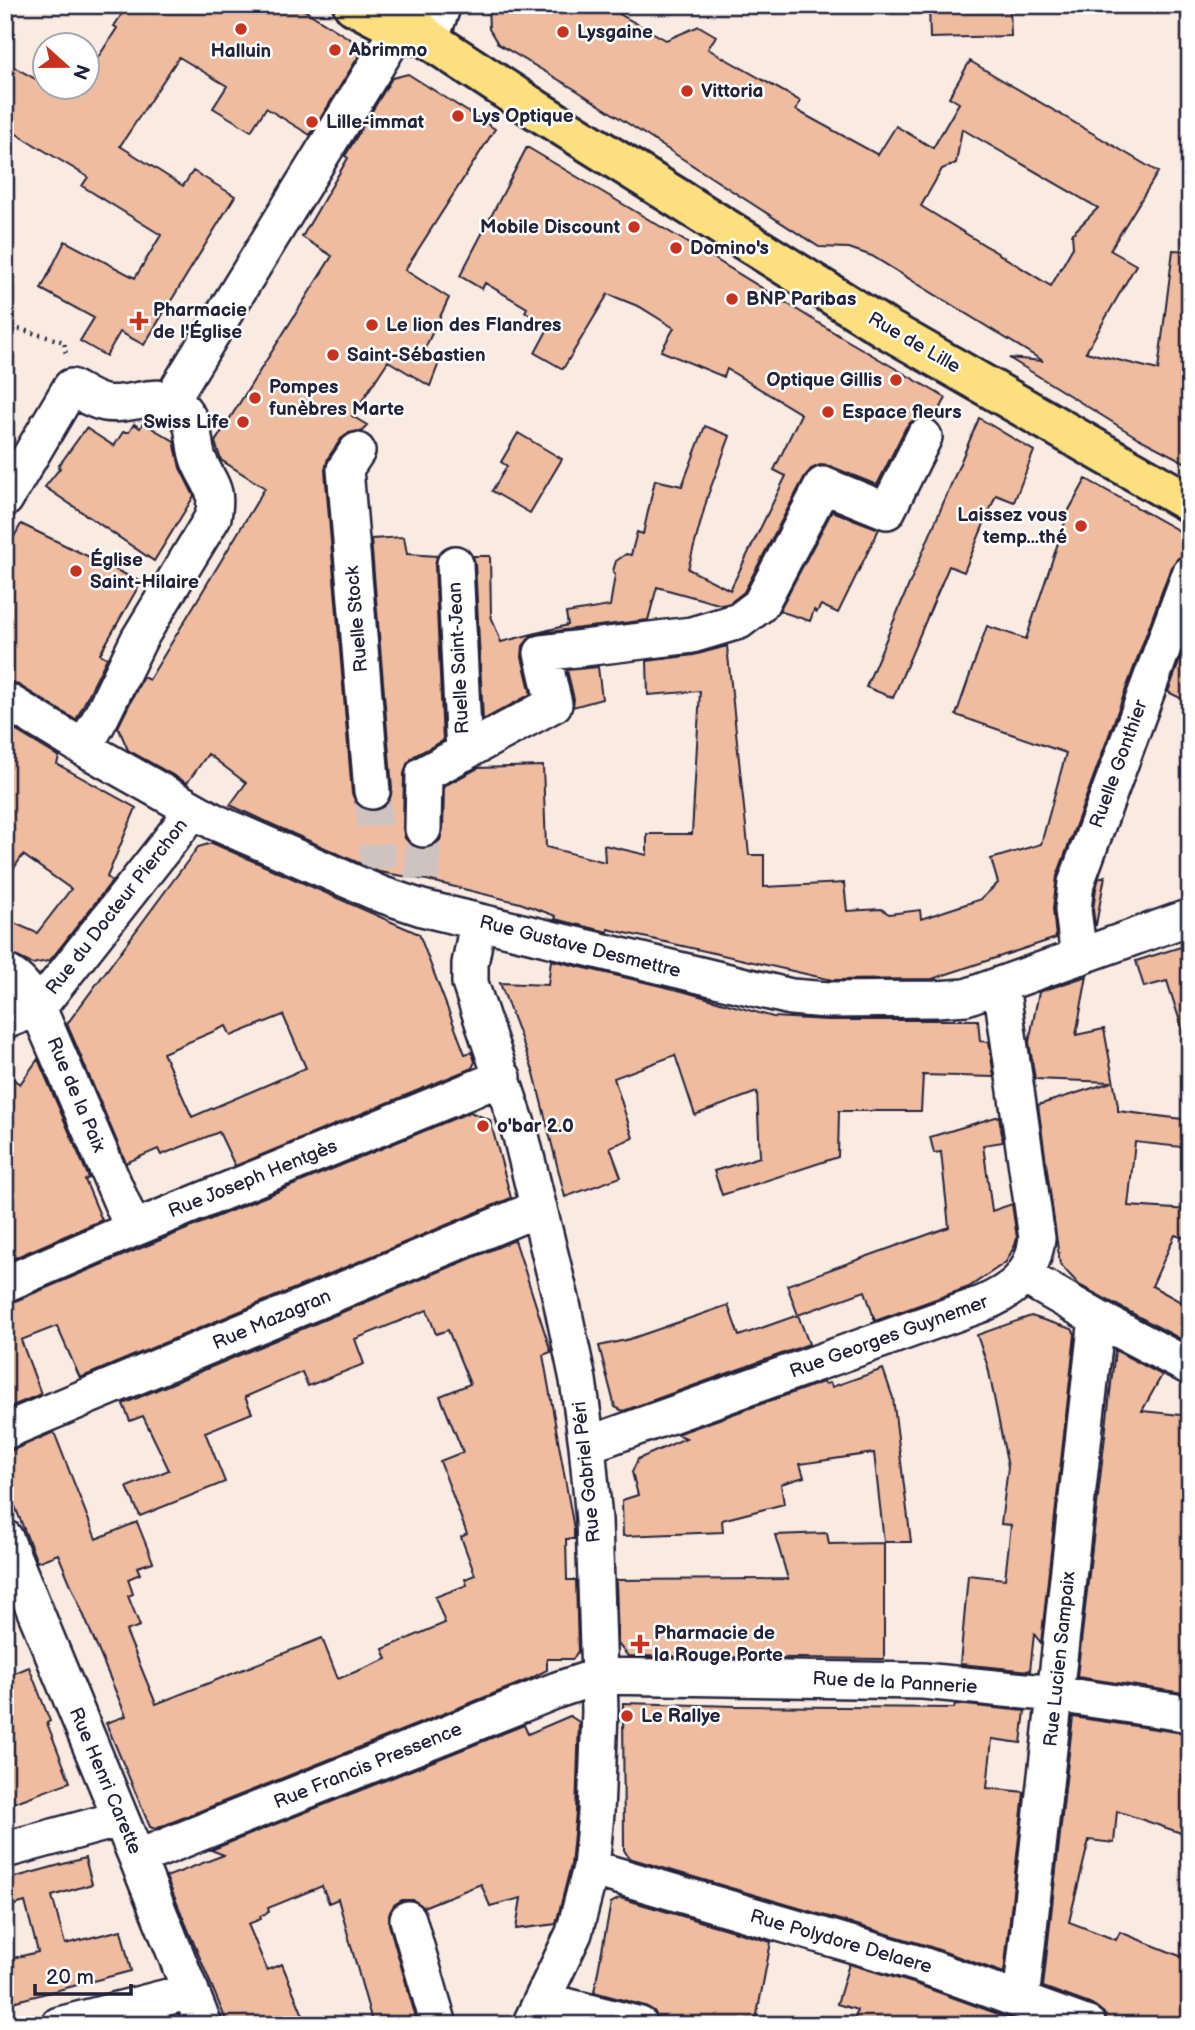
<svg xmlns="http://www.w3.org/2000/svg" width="1195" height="2030" font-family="'Balsamiq Sans',sans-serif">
<rect width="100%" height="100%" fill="#faebe2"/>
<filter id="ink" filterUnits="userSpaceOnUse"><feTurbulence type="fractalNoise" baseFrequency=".0143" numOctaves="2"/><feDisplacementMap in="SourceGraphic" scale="14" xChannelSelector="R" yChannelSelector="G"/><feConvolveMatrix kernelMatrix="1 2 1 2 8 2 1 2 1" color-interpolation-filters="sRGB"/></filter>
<g filter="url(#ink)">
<path fill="#efbca0" stroke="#22223b" stroke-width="2" fill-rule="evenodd" d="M128 5H296L358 44 360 54 310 135 266 108 251 131 213 108 227 86 179 57 120 146 183 186 193 171 235 196 144 345 120 332 106 356 80 341 94 318 41 289 65 241 135 278 161 235 82 186 88 177 5 127V62L46 85V88H88V73L117 28 114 26Z
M488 5H603L666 40 699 26 716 36 708 49 800 101 796 110 878 155 896 126 933 148 959 103 949 97 970 61 1158 172 1110 250 1136 265 1086 352 1158 370 1173 250 1190 251V465L1138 438 1009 358 1043 361 872 256 849 248 819 247 576 90 498 44 489 29ZM962 129 1098 208 1072 234 1073 247 1051 286 921 206 942 169 956 163Z
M929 5H1010L1011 36 930 38Z
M408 74 495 129 405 270 449 298 425 348 440 360 430 386 388 361 352 416 367 425 362 432 358 431 349 433 341 439 328 458 325 470 352 793 356 803 364 809 374 811 384 807 390 799 392 789 371 539 404 537 407 554 437 556 435 565 443 741 414 756 407 764 404 774 403 829 405 838 412 846 423 849 432 847 440 840 443 829 444 786 478 768 543 766 546 847 605 862 604 845 647 855V834H692L700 691 648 695 647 661 694 655 727 646 749 855H764V887L844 883 847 911 881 909 889 914 920 910 921 919 981 899 998 883 991 859 1041 844 1066 753 956 715 987 626 1026 639 1069 510 1086 479 1190 537V554L1178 558 1171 567 1057 876 1053 908 1056 938 932 979 832 980 608 929V932L555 919 556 916 520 903 427 880 379 872 260 819 230 805 246 783 208 754 187 783 128 750 118 727 143 677 149 680 265 488 221 460 215 442 332 256 302 237 348 158 345 156 392 78Z
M527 147 710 256 843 338 946 398 934 420 922 417 912 421 906 427 877 485 830 466 820 465 811 469 805 476 744 592 730 603 722 605 657 587 648 620 540 633 530 637 523 646 522 657 531 694 483 720 475 563 473 556H490L491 616 501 642 568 625 566 613 610 606 615 575 613 571 616 561 626 554 631 555 637 532 643 534 655 480 682 486 705 426 730 436 708 495 688 569 730 590 786 476 774 470 801 414 727 369 724 377 661 351 674 328 640 307 608 294 563 369 535 353 550 325 525 312 527 308 485 283 482 289 460 276Z
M979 418 1034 451 1014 502 996 495 964 572 949 566 893 698 866 687Z
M143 423 174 441 180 468 194 496 154 561 45 487 60 468 58 467 86 428 114 446 123 432H129L134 424 140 428Z
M518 433 562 459 530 513 492 491 507 466 501 462Z
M832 511 879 529 838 613 821 605 817 612 814 610 810 621 779 611Z
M21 524 141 582 100 654 107 658 76 720 15 683 5 680V553Z
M1190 633V703L1168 692Z
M598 667 602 699 573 707 574 699 567 670Z
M5 724 59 757 57 764 136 808 107 877 112 881 52 958 48 961 32 964 5 951V919L37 933 71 889 23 855 5 881Z
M212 843 419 934 465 1054 472 1052 475 1062 472 1068 235 1166 219 1132 161 1155 158 1149 126 1163 67 1024 198 847ZM283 1015 306 1068 192 1117 163 1053 226 1026 231 1036Z
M1105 876 1096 925H1095L1093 910 1096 888 1099 878Z
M1190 944V1033L1184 1034 1167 981 1144 987 1136 961Z
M551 960 682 991 773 1017 827 1020H978L980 1041 989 1042 994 1077 923 1075 921 1111H839L838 1157 722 1195 714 1171 760 1157 757 1092 695 1115 675 1055 614 1078 633 1138 610 1147 621 1177 565 1197 534 1073 500 983 548 985Z
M1087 976 1076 1035 1104 1029 1118 1106V1111L1190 1120V1148L1135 1142 1128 1206 1190 1210V1240L1175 1235 1152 1286 1190 1307V1344L1079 1285 1060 1264 1038 1105 1112 1082 1035 1079 1029 1042 1039 992Z
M38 1059 89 1178 85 1180 102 1220 5 1262V1073L20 1084Z
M470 1112 490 1120 511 1198 80 1378 57 1326 21 1340 41 1394 5 1409V1304L13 1302 129 1253Z
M999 1116 1003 1142 983 1145 992 1211 1012 1204 1017 1238 1015 1245 1006 1262 969 1287 875 1321 865 1291 798 1315 787 1285 949 1227 941 1152 934 1153 930 1137Z
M515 1240 551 1352 543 1355 574 1529V1539H566L567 1580H576L578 1651 573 1659H547V1670L530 1679 155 1829 150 1827 106 1723 126 1716 58 1554 37 1562 5 1481V1451L13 1450 54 1432 96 1539 137 1522 153 1562 137 1567 140 1574 128 1579 133 1594 128 1596 140 1626 126 1631 156 1704 322 1638 338 1679 387 1659 383 1649 445 1623 435 1597 467 1585 465 1579 475 1575 461 1537 467 1534 440 1461 463 1452 440 1396 470 1384 448 1330 436 1334 427 1310 355 1339 364 1364 308 1386 302 1372 245 1397 252 1413 205 1432 225 1482 140 1516 127 1487 169 1470 143 1416 130 1421 123 1404Z
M728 1305 739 1336 798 1315 809 1344 623 1411 615 1407 599 1346 630 1339Z
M1031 1316 1072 1329 1075 1334 1041 1643 1034 1634 1030 1671 960 1664 968 1575 1005 1579 1011 1525 1001 1524 1008 1467 988 1367 977 1335Z
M1115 1350 1162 1375 1142 1411 1190 1416V1694L1077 1677Z
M883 1369 893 1398 911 1542H884L874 1453 800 1464 804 1477 781 1484 784 1504 722 1520 723 1532 623 1536 622 1500 638 1495 632 1472 638 1459 686 1438 677 1434 823 1382 824 1384 830 1383 832 1387Z
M827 1533 829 1544 884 1543V1659L628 1656 618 1644 616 1580 788 1579 775 1535Z
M29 1667 50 1721 47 1723 70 1782 5 1806V1677Z
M623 1703 737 1706 954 1708 955 1704 1025 1711 1021 1743 992 1739 987 1788 1024 1792 1004 1973 925 1945 629 1858 624 1850Z
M570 1716 579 1722 576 1812 571 1865 556 1924 516 1929 521 1898 490 1906 481 1884 423 1907 413 1900H402L394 1905 389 1914V1924L418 2025H373L338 1899 329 1903 322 1886 268 1908 269 1912 260 1916 261 1919 248 1924 267 1970 282 1964 307 2025H228L166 1877 224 1855 211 1850 524 1725 528 1734Z
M1073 1717 1190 1734V1836L1117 1811 1114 1843 1089 1840 1069 1922 1116 1940 1120 1932 1190 1960V2025H1108L1104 2013 1095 2006 1043 1987Z
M85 1858 92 1884 52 1896 65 1944 121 1930 131 1971 5 2004V1960L38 1952 25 1902 11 1906 5 1880Z
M620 1898 771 1942 755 2025H677L659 2021 654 2011 645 2006 594 1992 611 1903Z
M849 1964 913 1983 1028 2025H853L857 2010 837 2004Z"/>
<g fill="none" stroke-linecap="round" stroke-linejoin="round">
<path stroke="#cfc3c1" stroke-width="35" stroke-dasharray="35 18" stroke-linecap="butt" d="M372 791 379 869
M422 879 423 829"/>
<defs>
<path id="minor" d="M430 40 443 5
M171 400 406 17
M357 451 345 469 372 791
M5 499 71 387C82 393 93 401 105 403 135 408 169 381 189 419 196 432 193 447 199 461 209 485 219 487 213 517L139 639 102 715 84 748
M455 564 464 753
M5 700 84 748 215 822 380 894 422 908 791 997 827 1000 936 999 966 997 1190 917
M423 829 424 774 554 704 542 653 692 635 739 621 760 605 823 485 887 511 924 437
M478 922 470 964V983L521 1136 561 1299 578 1380 587 1445 594 1520 600 1711 596 1813 591 1868 574 1933 530 2025
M1079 957 1073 910 1076 883 1190 574
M5 972C21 980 29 993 38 1008L133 1229
M5 1021 38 1008 193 811
M1024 1276 1097 1318 1190 1367
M5 1284 133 1229 503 1077
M5 1431 539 1208
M587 1445 982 1304C1015 1290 1033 1274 1037 1238L1001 985
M5 1538 137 1858 204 2025
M5 1850 120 1819
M137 1858 557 1690 599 1676 923 1681 1056 1694 1190 1714
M591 1868 919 1964 1088 2025
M408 1919 439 2025
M542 2000 640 2025
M1021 2000 1097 1318
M59 2025 191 1991"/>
<path id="major" d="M353 5 399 29 414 35
M393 5 430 40 535 109 885 328 1190 503"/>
</defs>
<use href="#minor" stroke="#22223b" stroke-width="40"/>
<use href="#major" stroke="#22223b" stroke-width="44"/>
<path stroke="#22223b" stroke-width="4.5" stroke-dasharray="2 5" stroke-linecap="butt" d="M5 327 23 330 64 342 66 355"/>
<use href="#minor" stroke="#fff" stroke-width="35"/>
<use href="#major" stroke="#fce080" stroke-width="38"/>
</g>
</g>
<g fill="#c8321e" stroke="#fff" stroke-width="2.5">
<circle cx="241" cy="29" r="7"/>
<circle cx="563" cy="32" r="7"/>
<circle cx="335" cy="50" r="7"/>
<circle cx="687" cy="91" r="7"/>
<circle cx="458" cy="116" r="7"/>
<circle cx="312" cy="122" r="7"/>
<circle cx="634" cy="227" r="7"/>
<circle cx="676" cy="248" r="7"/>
<circle cx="732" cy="299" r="7"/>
<path d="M135.5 310.5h7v7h7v7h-7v7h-7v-7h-7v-7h7z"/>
<circle cx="372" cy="325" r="7"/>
<circle cx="333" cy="355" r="7"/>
<circle cx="896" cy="380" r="7"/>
<circle cx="255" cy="398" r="7"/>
<circle cx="828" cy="412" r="7"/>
<circle cx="243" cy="422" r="7"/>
<circle cx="1081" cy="526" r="7"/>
<circle cx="76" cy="571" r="7"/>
<circle cx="483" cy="1126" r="7"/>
<path d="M636.5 1633.5h7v7h7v7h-7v7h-7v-7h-7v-7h7z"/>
<circle cx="627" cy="1716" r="7"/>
</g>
<g text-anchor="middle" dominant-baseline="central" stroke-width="5" stroke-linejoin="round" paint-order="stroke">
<g font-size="19" font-weight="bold" fill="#22223b" stroke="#fff" text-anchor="start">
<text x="577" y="32">Lysgaine</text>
<text x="349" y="50">Abrimmo</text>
<text x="241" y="51" text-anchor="middle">Halluin</text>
<text x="701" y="91">Vittoria</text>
<text x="472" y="116">Lys Optique</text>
<text x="326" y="122">Lille-immat</text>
<text x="620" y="227" text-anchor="end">Mobile Discount</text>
<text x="690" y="248">Domino's</text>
<text x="746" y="299">BNP Paribas</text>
<text x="153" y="310">Pharmacie<tspan x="153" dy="22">de l'Église</tspan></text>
<text x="386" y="325">Le lion des Flandres</text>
<text x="347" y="355">Saint-Sébastien</text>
<text x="882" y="380" text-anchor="end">Optique Gillis</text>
<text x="269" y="387">Pompes<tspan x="269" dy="22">funèbres Marte</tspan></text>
<text x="842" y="412">Espace fleurs</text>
<text x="229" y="422" text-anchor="end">Swiss Life</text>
<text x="1067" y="515" text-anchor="end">Laissez vous<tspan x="1067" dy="22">temp...thé</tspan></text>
<text x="90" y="560">Église<tspan x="90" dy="22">Saint-Hilaire</tspan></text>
<text x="497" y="1126">o'bar 2.0</text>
<text x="654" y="1633">Pharmacie de<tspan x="654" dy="22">la Rouge Porte</tspan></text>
<text x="641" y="1716">Le Rallye</text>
</g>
<g font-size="19" fill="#22223b" stroke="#fff">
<text transform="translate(914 343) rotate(30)">Rue de Lille</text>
<text transform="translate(357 619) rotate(-95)">Ruelle Stock</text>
<text transform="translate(459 658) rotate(-93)">Ruelle Saint-Jean</text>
<text transform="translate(1119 764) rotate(-70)">Ruelle Gonthier</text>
<text transform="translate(117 907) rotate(-52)">Rue du Docteur Pierchon</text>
<text transform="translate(580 947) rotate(14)">Rue Gustave Desmettre</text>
<text transform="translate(76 1095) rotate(67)">Rue de la Paix</text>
<text transform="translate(253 1179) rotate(-22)">Rue Joseph Hentgès</text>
<text transform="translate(272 1320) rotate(-23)">Rue Mazagran</text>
<text transform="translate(889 1337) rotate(-20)">Rue Georges Guynemer</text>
<text transform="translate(587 1472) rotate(-96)">Rue Gabriel Péri</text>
<text transform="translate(1060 1659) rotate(-84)">Rue Lucien Sampaix</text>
<text transform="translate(895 1683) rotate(3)">Rue de la Pannerie</text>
<text transform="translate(368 1766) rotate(-22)">Rue Francis Pressence</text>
<text transform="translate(105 1781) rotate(67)">Rue Henri Carette</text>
<text transform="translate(841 1942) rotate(16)">Rue Polydore Delaere</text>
</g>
</g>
<rect width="1195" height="2030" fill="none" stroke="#fff" stroke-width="28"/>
<rect x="14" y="14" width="1167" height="2002" fill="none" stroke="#22223b" stroke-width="2.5" filter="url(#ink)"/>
<g transform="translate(66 66) rotate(111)"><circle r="33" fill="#ffffff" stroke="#a7a7b1" stroke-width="2"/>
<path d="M0-5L12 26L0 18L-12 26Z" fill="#c8321e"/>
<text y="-10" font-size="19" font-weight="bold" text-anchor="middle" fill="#22223b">N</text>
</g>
<path d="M35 1984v10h96v-10" fill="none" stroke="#22223b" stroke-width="3.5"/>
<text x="46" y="1984" font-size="21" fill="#22223b" stroke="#ffffff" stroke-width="5" paint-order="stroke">20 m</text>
</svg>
